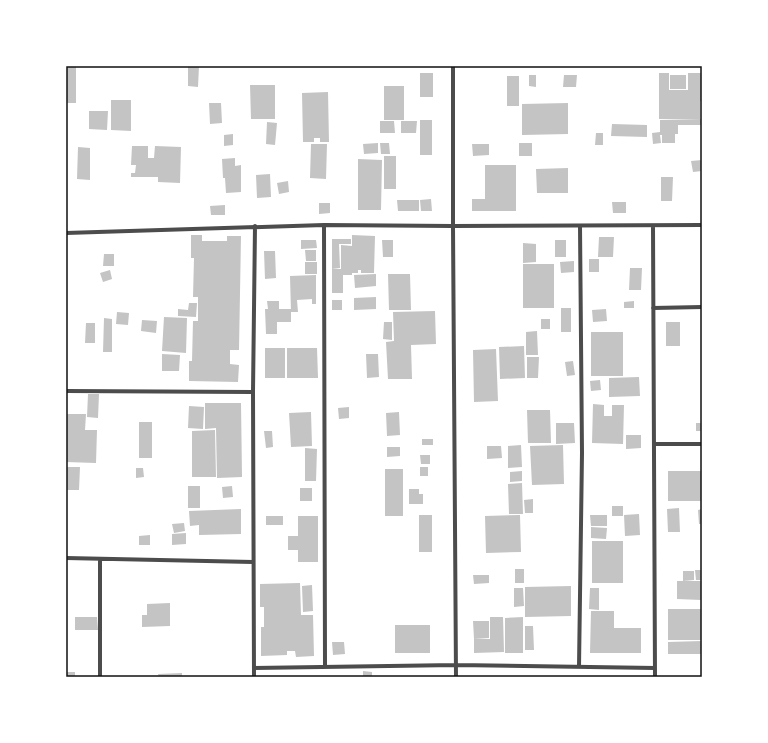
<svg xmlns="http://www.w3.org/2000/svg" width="768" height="743" font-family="Rubik,sans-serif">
<rect width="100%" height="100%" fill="#fff"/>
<path fill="#c4c4c4" d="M66 66H76V103H67Z
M188 66H199L198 87 188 86Z
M420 73H433V97H420Z
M659 73H669V90H688V73H702V101H700V119H659Z
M529 75H536V87L529 86Z
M564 75H577L576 87H563Z
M670 75H686V89H670Z
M507 76H519V106H507Z
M250 85H275V119H251Z
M384 86H404V120H384Z
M328 92 329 142H320V138H314V142H303L302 93Z
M111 100H131V131L111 130Z
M209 103H221L222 123 210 124Z
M568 103V134L522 135V104Z
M89 111H108L107 130 89 129Z
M702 119V125H678V134H675V143H662V135H660L661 143 653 144 652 133 660 132V120Z
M420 120H432V155H420Z
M380 121H394L395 133H380Z
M401 121H417L416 133H401Z
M267 122 277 123 275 145 266 144Z
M612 124 647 125V137L611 136Z
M596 133H603V145H595Z
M233 134V145L224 146V135Z
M378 143V153L364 154 363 144Z
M380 143H389L390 154H381Z
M519 143H532V156H519Z
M311 144H327L326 179 310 178Z
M472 144H489V155L473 156Z
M132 146H148V158H154L155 146 181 147 180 183 158 182V177H131V173H135L136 165H131Z
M78 147 90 148V180L77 179Z
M384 156H396V189H384Z
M235 158V166L241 165V192L226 193 225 178H223L222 159Z
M358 159 382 160 381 210H358Z
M702 160V171L693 172 691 161Z
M485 165H516V211H472V199H485Z
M568 168V193H537L536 169Z
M270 174 271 197 257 198 256 175Z
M661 177H673L672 201H661Z
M288 181 289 192 279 194 277 183Z
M431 199 432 211H421L420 200Z
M397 200H419V211H398Z
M612 202H626V213H613Z
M319 203H330V213L319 214Z
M225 205V215H211L210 206Z
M191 235H202V241H227V236H241L239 350H230V364L239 365 238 382 189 381V361H192L193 321H198V297H193L194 258H191Z
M352 235 375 236 374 273H361V270H358V273H352V275H343V293H332V269H341V245L352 246Z
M599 237H614L613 257H598Z
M332 239H351V244H339L340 268 332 269Z
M301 240H316L317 248 301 249Z
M382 240H393V257H383Z
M555 240H566V257H555Z
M523 243 536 244V262L523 263Z
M305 250H316V261H306Z
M264 251H275L276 278 265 279Z
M104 254H114V266H103Z
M589 259H599V272H589Z
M574 261V272L561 273 560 262Z
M305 262H317V274H305Z
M523 264H554V308H523Z
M630 268H642L641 290H629Z
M110 270 112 279 103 282 100 273Z
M376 274V286L355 288 354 275Z
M388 274H410L411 310H389Z
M316 275V304H312V299L297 300 298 312H291L290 276Z
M376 297V309L354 310V298Z
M332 300H342V310H332Z
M267 301H279V309H291V322H277V334H266L265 309H268Z
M634 301V308H624V302Z
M189 303H197L196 317 178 316V309L188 310Z
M561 308H571V332H561Z
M606 309 607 321 593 322 592 310Z
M435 311 436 344 411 345 412 379H388L386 342 394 341 393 312Z
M117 312 129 313 128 325 116 324Z
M164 317 187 318 186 353 162 351Z
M104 318 112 319V352H103Z
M541 319H550V329H541Z
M142 320 157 321 156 333 141 331Z
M384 322H392V340L383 339Z
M666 322H680V346H666Z
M86 323H95V343H85Z
M537 331 538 355H526V332Z
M591 332H623V376H591Z
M524 346 525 378 500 379 499 347Z
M265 348H285V378H265Z
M287 348H317L318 378H287Z
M496 349 498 401 474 402 473 350Z
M162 354 180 355 179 371H162Z
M366 354H378L379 377 367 378Z
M527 357H539L538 378H527Z
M573 361 575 375 567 376 565 362Z
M639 377 640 396 609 397V378Z
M600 380 601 390 591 391 590 381Z
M88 394H99L98 418 87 417Z
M205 403H241L242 477 217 478 216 428 205 429Z
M593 404 604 405V416H612V405H624L623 444 592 443Z
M189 406 204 407 203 429 188 428Z
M349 407V418L339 419 338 408Z
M527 410H550L551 443H528Z
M311 412 312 446 291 447 289 413Z
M399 412 400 435 387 436 386 413Z
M66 414H86L85 430H97L96 463 66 462Z
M139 422H152V458H139Z
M556 423H574L575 443 556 444Z
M696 423H702V431H696Z
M215 430 216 477H192V431Z
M264 431H272L273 447 266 448Z
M626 435H641V448L626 449Z
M422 439H433V445H422Z
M521 445 522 467 508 468V446Z
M563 445 564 484 532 485 530 446Z
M487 446H501L502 458 487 459Z
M387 447H400V456L387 457Z
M305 448 317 449 316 481H305Z
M420 455H430V464H421Z
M66 467H80L79 490H66Z
M420 467H428V476H420Z
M136 468H143L144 477 136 478Z
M385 469H403V516H385Z
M522 471V481L510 482V472Z
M668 471H702V501H668Z
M522 483 523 514H509L508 484Z
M188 486H200V508H188Z
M232 486 233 497 223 498 222 487Z
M300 488H312V501H300Z
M409 489H419V494H423V504H409Z
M533 499V513H525L524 500Z
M612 506H623V516H612Z
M679 508 680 532H668L667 509Z
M241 509V534L199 535V525L190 526 189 511Z
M702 509V524H699L698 510Z
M639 514 640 535 625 536 624 515Z
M419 515H432V552H419Z
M520 515 521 552 486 553 485 516Z
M590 515H607V526H591Z
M266 516H283V525H266Z
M298 516H318V562H298V550H288V536H298Z
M184 523 185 531 174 533 172 524Z
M591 527 607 528 606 539 591 538Z
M186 533V544L172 545V534Z
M150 535V545H139V536Z
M592 541H623V583H592Z
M515 569H524V583H515Z
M695 570H702V580H696Z
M683 571H694V580L683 581Z
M473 575H489V583L474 584Z
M677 581H702L701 600 677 599Z
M300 583 301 615H313L314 656 296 657 295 651H287V655L261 656V627H264V607H260V584Z
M312 585 313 611 303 612 302 586Z
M571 586V616L525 617V587Z
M514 588H523L524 606 514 607Z
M590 588H599V610L589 609Z
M170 603V626L142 627V615H147V604Z
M668 609H702V640H668Z
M591 611H614V628H641V653H590Z
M75 617H97L98 630H75Z
M490 617H503L504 652 474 653V639H490Z
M523 617V653H505V618Z
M473 621H489V638L474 639Z
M395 625H430V653H395Z
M525 626H533L534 650H525Z
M702 641V654H668V642Z
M332 642H344L345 654 333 655Z
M363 671 372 672V677H363Z
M66 672H75V677H66Z
M182 673V677H159L158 674Z"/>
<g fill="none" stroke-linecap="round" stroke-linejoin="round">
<path stroke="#4c4c4c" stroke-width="4" d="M453 66V226L456 677
M324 225 325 667
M653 226 655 677
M66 233 324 225 453 226 702 225
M653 308 702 307
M66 391 253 392
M654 444H702
M66 558 253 562
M579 667 582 453 580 226
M254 668 456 665 655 668
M100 677V559
M254 677 253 392 255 226"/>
</g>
<rect width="768" height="743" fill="none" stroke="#ffffff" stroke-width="134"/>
<rect x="67" y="67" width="634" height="609" fill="none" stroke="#111" stroke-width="1.5"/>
</svg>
